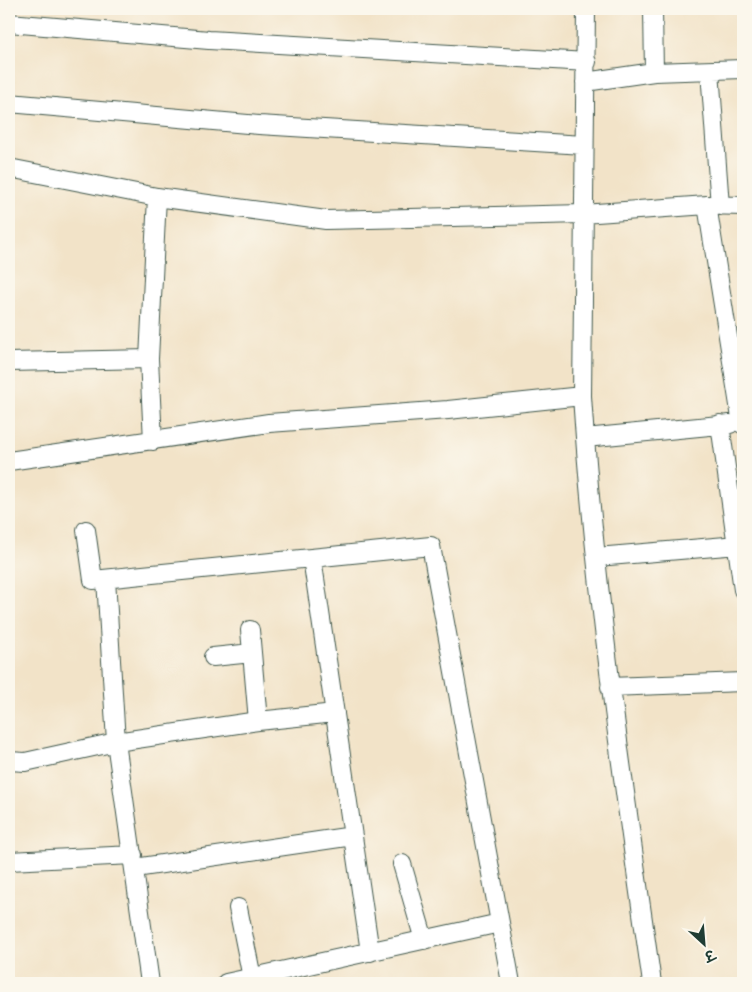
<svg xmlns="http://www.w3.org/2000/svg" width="752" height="992" font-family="'Playpen Sans','Playpen Sans Deva',sans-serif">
<rect width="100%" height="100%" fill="#fbf7ec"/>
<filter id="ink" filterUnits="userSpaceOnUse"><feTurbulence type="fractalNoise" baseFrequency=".02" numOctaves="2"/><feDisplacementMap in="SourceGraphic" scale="10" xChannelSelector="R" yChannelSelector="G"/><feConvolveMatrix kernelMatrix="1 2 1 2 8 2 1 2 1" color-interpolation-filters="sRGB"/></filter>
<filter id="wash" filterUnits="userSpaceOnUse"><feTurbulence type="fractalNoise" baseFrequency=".0096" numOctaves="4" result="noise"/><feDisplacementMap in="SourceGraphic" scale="20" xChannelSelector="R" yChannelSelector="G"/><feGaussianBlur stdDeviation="1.12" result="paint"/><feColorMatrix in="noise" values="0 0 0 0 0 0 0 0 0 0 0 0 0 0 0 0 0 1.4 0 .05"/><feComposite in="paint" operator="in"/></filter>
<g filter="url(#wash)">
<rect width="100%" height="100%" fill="#f2e3c8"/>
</g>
<g filter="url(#ink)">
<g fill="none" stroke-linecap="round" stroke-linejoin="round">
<defs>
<path id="street" d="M586 9 582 396C595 593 624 788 652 983
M653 9 654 72
M9 23 209 40 587 62
M710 71 720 206
M585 82 654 72 743 69
M9 103 259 125 584 145
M9 168 157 197 326 220 583 214 707 205 743 206
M707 205 742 424
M9 362 149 359
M720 424 743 590
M585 438 730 424
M153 441 149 359 157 197
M9 461 269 423 448 410 582 396
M86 530 93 580 431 546 511 983
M597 557 738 545
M312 558 370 952
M106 579 116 742 258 721 335 713
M250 630 258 721
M213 657 252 653
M610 687 743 682
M9 761 25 762 116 742 150 983
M9 861 133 855
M402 864 424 940
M135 868 353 836
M238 908 252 978
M226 983 500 923"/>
</defs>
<use href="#street" stroke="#3f564a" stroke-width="20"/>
<use href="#street" stroke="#fff" stroke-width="18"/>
</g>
</g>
<rect width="752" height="992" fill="none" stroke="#fbf7ec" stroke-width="30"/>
<g transform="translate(704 944) rotate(154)" stroke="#fbf7ec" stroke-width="4" paint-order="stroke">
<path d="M0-4L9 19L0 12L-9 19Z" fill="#1f3d34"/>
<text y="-8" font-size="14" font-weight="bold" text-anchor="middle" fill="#1f3d34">उ</text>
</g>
</svg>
